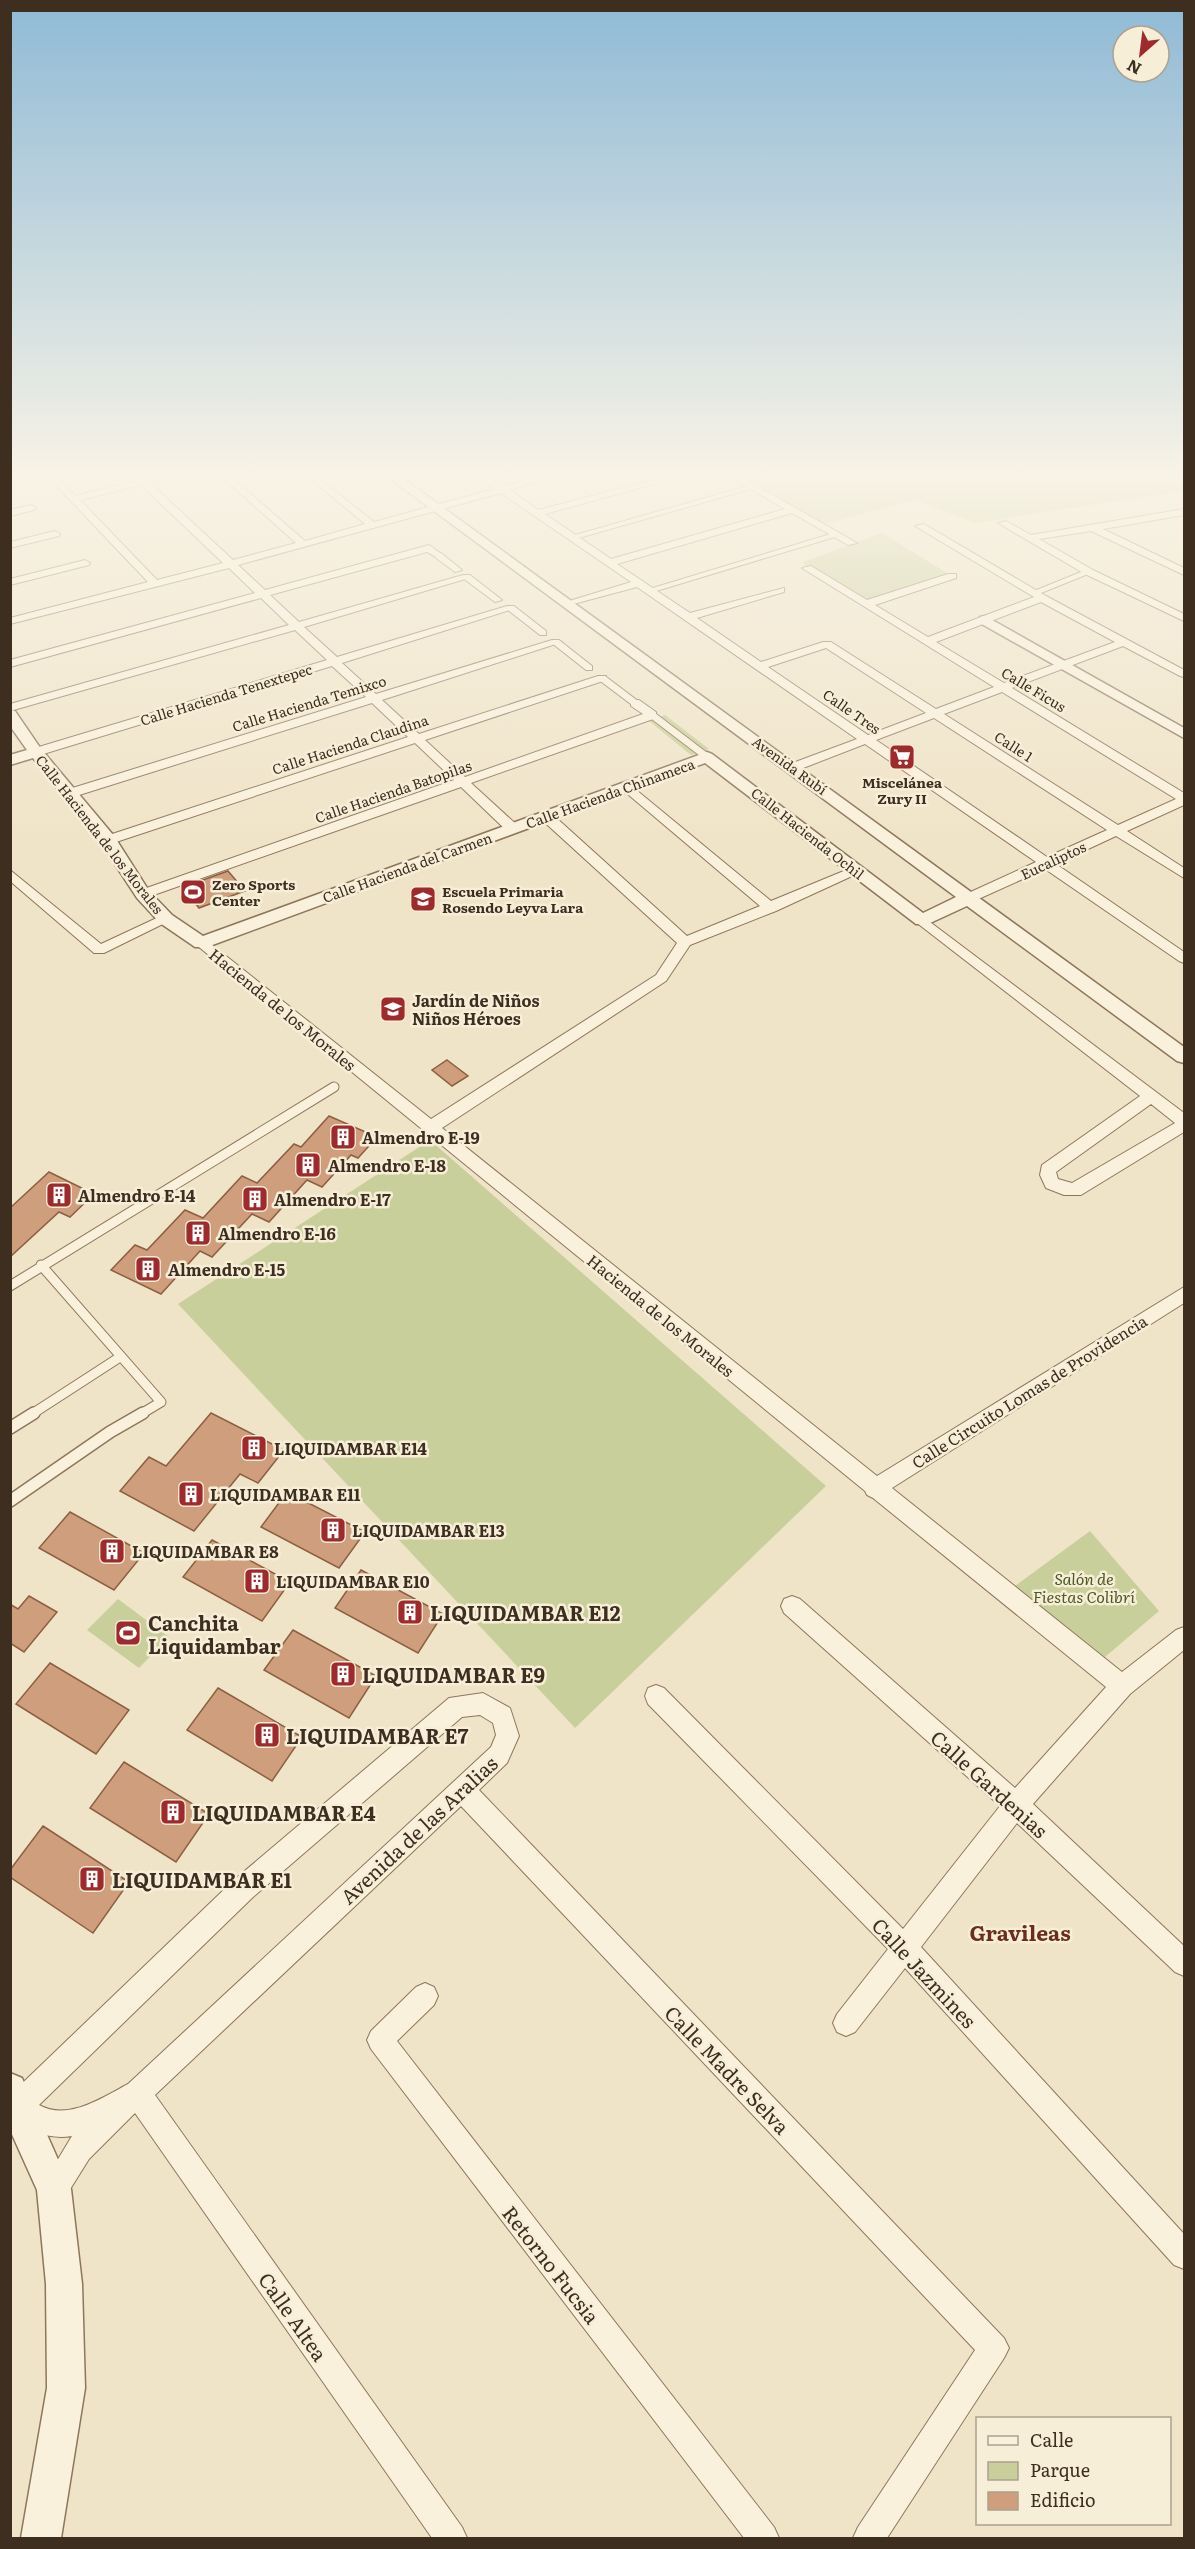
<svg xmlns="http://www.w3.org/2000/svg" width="1195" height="2549" font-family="Literata,serif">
<rect width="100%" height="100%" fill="#f0e4c8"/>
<path fill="#c9cf9b" d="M735 477H1184V491L974 523 916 500 820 525Z
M882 533 952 576 866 604 807 568 803 562Z
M665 715 709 749 691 755 649 721Z
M430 1140 826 1486 575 1728 178 1304Z
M1090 1531 1159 1611 1105 1657 1015 1586Z
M118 1599 169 1637 139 1668 87 1630Z"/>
<path fill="#cf9f7d" stroke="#8d5f41" stroke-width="1.5" d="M228 871 245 891 199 908 183 887Z
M447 1060 468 1076 452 1086 432 1070Z
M329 1116 377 1137 358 1158 351 1155 322 1187 307 1180 269 1222 252 1214 212 1257 200 1251 161 1294 111 1270 135 1245 147 1250 185 1210 203 1218 242 1176 257 1183 294 1144 301 1147Z
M49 1172 94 1194 70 1217 59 1212 10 1257V1208Z
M211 1413 284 1450 258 1483 240 1474 194 1531 120 1491 149 1457 166 1466Z
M287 1492 365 1532 339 1568 261 1527Z
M70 1512 144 1553 114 1590 39 1548Z
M212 1540 290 1582 262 1621 183 1577Z
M361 1570 443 1614 418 1653 335 1608Z
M29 1596 57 1612 24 1652 10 1643V1604L18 1609Z
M293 1630 376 1676 349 1718 264 1670Z
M50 1663 129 1710 96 1754 16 1704Z
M218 1688 302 1737 272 1781 187 1730Z
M124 1762 209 1814 176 1862 90 1808Z
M43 1826 129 1882 93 1933 10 1877V1870Z"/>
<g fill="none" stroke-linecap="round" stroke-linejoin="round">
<defs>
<path id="service-far1" d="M41 1265 161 1402 141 1414
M10 1286 334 1087
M32 1414 120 1357"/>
<path id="service" d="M10 1428 34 1413
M10 1501 110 1432 143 1413"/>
<path id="pedestrian" d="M751 485 758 487 575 539 568 537Z
M834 533 841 535 653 592 646 590Z
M435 553H441L462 570 455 572 435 557Z
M1086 570 1093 572 1036 595 1029 593Z
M464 575H470L502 600 495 602 464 579Z
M508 606H514L546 631V635H540L508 610Z
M553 640H559L592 666V670H586L553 644Z
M599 676H605L638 701V705H632L599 680Z
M649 713H655L710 755V759H704L649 717Z"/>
<path id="minor" d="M48 477H57L75 496 136 481 134 477H167L150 483 233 560 296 543 222 477H231L305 541 365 524 308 477H317L374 522 494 489 480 477H490L503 486 538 477H551L510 490 538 510 665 477H679L545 514 611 559 785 509 730 477H741L857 543 848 545 792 513 617 564 690 613 784 588V592L697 618 761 662 823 642H831L936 709 994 687 802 568 811 566 867 600 948 574H956V578L875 605 928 637 1034 597 915 526 924 524 1046 596 1184 670V677L1180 676 1123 646 1012 688 1184 793V805L1127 831 1184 868V878L1116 836 1056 864 1184 952V963L1179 961 1045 869 974 901H964V895L1036 862 865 744 798 770H790V764L857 739 637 587 566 606V602L631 582 501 493 238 565 265 590 429 545 443 555 438 558 427 552 270 595 299 622 463 575 472 577 304 627 337 657 507 606 516 608 342 663 376 694 552 640 562 642 382 700 419 734 598 676H606V680L425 740 465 777 643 714 631 706V700H639L656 712V718L471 783 518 826V832H508L461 787 148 897H138V891L454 780 415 743 113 843H103V837L408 737 372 703 76 796H66V790L366 697 332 666 40 755H32V749L327 660 295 630 10 711V704L289 625 261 598 10 667V660L255 593 229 568 10 624V618L148 582ZM141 485 223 563 157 580 80 500ZM1041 602 1115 642 1004 683 936 642ZM826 648 926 713 868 735 768 667ZM1002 692 1176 799 1118 825 944 714ZM934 718 1107 830 1047 857 876 740Z
M31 505 36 508 34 510 10 516V510Z
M1184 509V515L1103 529 1184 568V575L1091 531 1039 539 1093 570 1184 614V621L1085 574 998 523 1006 521 1031 535Z
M55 531 60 534 59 536 10 548V542Z
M85 560 90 563 89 565 10 585V579Z
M629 784 771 901 851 868H861L863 871 776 911 690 945 666 981 442 1128 877 1476 1184 1287V1303L892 1488 1122 1672 1176 1630 1184 1627V1650L1130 1694 1033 1804 1184 1946V1976L1175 1972 1017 1823 921 1947 1184 2234V2269L1174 2265 905 1968 855 2032 846 2036 837 2032 833 2023 837 2014 888 1949 648 1704 645 1696 648 1688 656 1685 664 1688 903 1929 1000 1806 784 1613 781 1606 784 1599 792 1596 800 1599 1015 1788 1106 1687 873 1498 867 1495 865 1491 194 943 196 940H206L431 1119 656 975 677 943 542 820V814H552L687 936 760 906 624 791V785Z
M10 870 101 944 161 916H171L173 919 104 953H94L10 881Z
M922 916 1184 1113V1132L1081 1195H1064L1046 1188 1040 1175 1042 1165 1140 1096 917 923 915 920ZM1151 1104 1175 1123 1072 1183 1058 1179 1056 1172Z
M483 1693 510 1708 519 1736 507 1763 479 1790 1004 2338 1009 2348 1004 2358 887 2538H853L858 2527 975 2350 461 1806 155 2095 462 2527 467 2538H432L135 2113 89 2159 64 2199 54 2203 44 2199 40 2189 72 2136C49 2140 29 2131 10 2118V2095L234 1880 449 1698ZM480 1715 493 1723 496 1735 491 1747 128 2084C102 2098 68 2121 39 2105L252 1898 462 1717Z
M425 1983 434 1987 438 1996 434 2005 397 2041 774 2527 779 2538H744L371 2049 367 2040 371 2031 416 1987Z"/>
<path id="tertiary" d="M388 477H401L1184 1047V1063L1177 1061 967 906 928 924H916L705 763 207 947H195L160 923 137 898 101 843 33 758 10 765V755L27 750 10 726V710L15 711 41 749 114 836 149 891 172 915 203 936 707 752 712 754 923 913 956 897Z
M985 616 1184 728V738L980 623V617Z
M10 2073 22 2078 71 2189 82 2284 85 2388 61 2538H21L47 2388 46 2284 37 2190 10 2130Z"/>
</defs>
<use href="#service-far1" stroke="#8d765c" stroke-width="11"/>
<use href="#service" stroke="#8d765c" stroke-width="14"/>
<use href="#pedestrian" stroke="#8d765c" stroke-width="2"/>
<use href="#minor" stroke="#8d765c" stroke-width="2"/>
<use href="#tertiary" stroke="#8d765c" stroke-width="3"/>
<use href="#service-far1" stroke="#faf1dc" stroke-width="9"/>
<use href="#service" stroke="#faf1dc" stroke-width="11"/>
<use href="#pedestrian" fill="#faf1dc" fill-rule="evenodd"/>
<use href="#minor" fill="#faf1dc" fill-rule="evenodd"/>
<use href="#tertiary" fill="#faf1dc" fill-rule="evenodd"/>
</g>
<linearGradient id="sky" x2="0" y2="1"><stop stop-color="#8fbad6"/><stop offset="0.57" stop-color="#f8f3e6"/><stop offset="1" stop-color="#f8f3e6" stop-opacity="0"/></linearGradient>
<rect width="1195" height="834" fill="url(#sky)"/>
<defs>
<symbol id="supermarket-square" viewBox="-11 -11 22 22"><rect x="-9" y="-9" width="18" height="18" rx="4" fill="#9e2a2b" stroke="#f7eed8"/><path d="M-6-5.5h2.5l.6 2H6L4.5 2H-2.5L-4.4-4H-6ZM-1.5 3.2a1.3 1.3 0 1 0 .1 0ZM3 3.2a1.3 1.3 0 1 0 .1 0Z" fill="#fff"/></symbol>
<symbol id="stadium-square" viewBox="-11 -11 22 22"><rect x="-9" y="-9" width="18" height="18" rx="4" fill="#9e2a2b" stroke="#f7eed8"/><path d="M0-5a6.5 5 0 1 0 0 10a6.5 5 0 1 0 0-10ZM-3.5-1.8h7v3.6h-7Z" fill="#fff"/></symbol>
<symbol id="school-square" viewBox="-11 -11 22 22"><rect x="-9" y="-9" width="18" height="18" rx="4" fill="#9e2a2b" stroke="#f7eed8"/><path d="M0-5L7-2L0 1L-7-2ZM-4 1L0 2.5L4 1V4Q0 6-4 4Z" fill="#fff"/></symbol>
<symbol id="building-square" viewBox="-11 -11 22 22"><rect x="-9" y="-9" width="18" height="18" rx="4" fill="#9e2a2b" stroke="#f7eed8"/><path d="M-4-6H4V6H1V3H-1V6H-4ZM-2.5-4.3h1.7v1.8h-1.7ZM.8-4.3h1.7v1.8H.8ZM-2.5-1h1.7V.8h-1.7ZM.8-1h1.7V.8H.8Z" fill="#fff"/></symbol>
</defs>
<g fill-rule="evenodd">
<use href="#supermarket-square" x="887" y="742" width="30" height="30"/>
<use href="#stadium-square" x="178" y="877" width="30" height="30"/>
<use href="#school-square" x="408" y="884" width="30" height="30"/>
<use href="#school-square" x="378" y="994" width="30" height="30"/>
<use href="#building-square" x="328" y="1122" width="30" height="30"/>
<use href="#building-square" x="293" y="1150" width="30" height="30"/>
<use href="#building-square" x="44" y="1180" width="30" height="30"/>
<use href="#building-square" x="240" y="1184" width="30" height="30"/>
<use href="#building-square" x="183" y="1218" width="30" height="30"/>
<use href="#building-square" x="133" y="1254" width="30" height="30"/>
<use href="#building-square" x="239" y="1433" width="30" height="30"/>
<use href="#building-square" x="176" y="1479" width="30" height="30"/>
<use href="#building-square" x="318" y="1515" width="30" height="30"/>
<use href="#building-square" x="97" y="1536" width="30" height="30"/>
<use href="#building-square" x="242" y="1566" width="30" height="30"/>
<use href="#building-square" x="395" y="1597" width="30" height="30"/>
<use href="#stadium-square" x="113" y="1618" width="30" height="30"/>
<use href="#building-square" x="328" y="1659" width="30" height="30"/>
<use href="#building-square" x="252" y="1720" width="30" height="30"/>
<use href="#building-square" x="158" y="1797" width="30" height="30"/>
<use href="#building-square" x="77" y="1864" width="30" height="30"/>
</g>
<g text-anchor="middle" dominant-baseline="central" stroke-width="5" stroke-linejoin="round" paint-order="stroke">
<g font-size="14" fill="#3d2e20" stroke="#f7eed8">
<text transform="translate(1034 689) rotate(31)">Calle Ficus</text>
<text transform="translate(226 694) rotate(-17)">Calle Hacienda Tenextepec</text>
<text transform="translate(309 703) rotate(-17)">Calle Hacienda Temixco</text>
<text transform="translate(852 711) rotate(35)">Calle Tres</text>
<text transform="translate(350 744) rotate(-18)">Calle Hacienda Claudina</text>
<text transform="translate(1014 746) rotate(33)">Calle 1</text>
<text transform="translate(790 765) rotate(36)">Avenida Rubí</text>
<text transform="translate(393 791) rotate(-19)">Calle Hacienda Batopilas</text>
<text transform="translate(610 793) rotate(-20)">Calle Hacienda Chinameca</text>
<text transform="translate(808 833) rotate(38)">Calle Hacienda Ochil</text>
<text transform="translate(100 834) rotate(52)">Calle Hacienda de los Morales</text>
<text transform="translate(1053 860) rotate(-25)">Eucaliptos</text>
<text transform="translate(407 867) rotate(-20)">Calle Hacienda del Carmen</text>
</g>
<g font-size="14" font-weight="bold" fill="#3d2e20" stroke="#f7eed8" text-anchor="start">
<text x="902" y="782" text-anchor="middle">Miscelánea<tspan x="902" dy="16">Zury II</tspan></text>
<text x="212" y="884">Zero Sports<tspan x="212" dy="16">Center</tspan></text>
<text x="442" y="891">Escuela Primaria<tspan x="442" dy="16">Rosendo Leyva Lara</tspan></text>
</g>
<g font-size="16" font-weight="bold" fill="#3d2e20" stroke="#f7eed8" text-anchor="start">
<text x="412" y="1000">Jardín de Niños<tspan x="412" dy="18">Niños Héroes</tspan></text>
<text x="362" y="1137">Almendro E-19</text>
<text x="328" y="1165">Almendro E-18</text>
<text x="78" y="1195">Almendro E-14</text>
<text x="274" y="1199">Almendro E-17</text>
<text x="218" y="1233">Almendro E-16</text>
<text x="168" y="1269">Almendro E-15</text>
<text x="274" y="1448">LIQUIDAMBAR E14</text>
<text x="210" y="1494">LIQUIDAMBAR E11</text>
<text x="352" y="1530">LIQUIDAMBAR E13</text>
<text x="132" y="1551">LIQUIDAMBAR E8</text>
<text x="276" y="1581">LIQUIDAMBAR E10</text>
</g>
<g font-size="16" fill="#3d2e20" stroke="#f7eed8">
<text transform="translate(283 1009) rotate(39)">Hacienda de los Morales</text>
<text transform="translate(661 1315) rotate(39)">Hacienda de los Morales</text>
<text transform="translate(1029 1391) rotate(-32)">Calle Circuito Lomas de Providencia</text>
</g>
<g font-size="16" font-style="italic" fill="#4d5a26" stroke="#f7eed8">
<text x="1084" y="1578">Salón de<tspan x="1084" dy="18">Fiestas Colibrí</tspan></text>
</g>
<g font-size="20" font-weight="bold" fill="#3d2e20" stroke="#f7eed8" text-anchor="start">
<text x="430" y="1612">LIQUIDAMBAR E12</text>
<text x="148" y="1622">Canchita<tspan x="148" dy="23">Liquidambar</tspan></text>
<text x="362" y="1674">LIQUIDAMBAR E9</text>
<text x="286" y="1735">LIQUIDAMBAR E7</text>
<text x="192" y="1812">LIQUIDAMBAR E4</text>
<text x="112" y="1879">LIQUIDAMBAR E1</text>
</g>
<g font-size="20" fill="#3d2e20" stroke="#f7eed8">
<text transform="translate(990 1783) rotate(42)">Calle Gardenias</text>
<text transform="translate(418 1829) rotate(-43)">Avenida de las Aralias</text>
<text transform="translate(925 1972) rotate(47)">Calle Jazmines</text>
<text transform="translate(728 2069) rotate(46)">Calle Madre Selva</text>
<text transform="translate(552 2264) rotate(52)">Retorno Fucsia</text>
<text transform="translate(294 2316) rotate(55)">Calle Altea</text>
</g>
<g font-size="21" font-weight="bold" fill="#6b2e1e" stroke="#f7eed8">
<text x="1020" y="1931">Gravileas</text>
</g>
</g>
<rect width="1195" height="2549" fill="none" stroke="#3d2e20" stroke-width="24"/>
<rect x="976" y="2417" width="195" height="108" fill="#f7eed8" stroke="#ada18e" stroke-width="1.5"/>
<rect x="988" y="2436" width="30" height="9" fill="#faf1dc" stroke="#ada18e" stroke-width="1.5"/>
<text x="1030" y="2447" font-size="18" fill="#3d2e20">Calle</text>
<rect x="988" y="2462" width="30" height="18" fill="#c9cf9b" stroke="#ada18e" stroke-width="1.5"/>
<text x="1030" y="2477" font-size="18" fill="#3d2e20">Parque</text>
<rect x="988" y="2492" width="30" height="18" fill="#cf9f7d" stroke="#ada18e" stroke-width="1.5"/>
<text x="1030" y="2507" font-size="18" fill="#3d2e20">Edificio</text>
<g transform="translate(1141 54) rotate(208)"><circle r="28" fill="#f7eed8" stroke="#ada18e" stroke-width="1.5"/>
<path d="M0-4.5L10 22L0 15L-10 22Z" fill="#9e2a2b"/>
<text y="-9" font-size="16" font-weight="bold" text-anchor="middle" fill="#3d2e20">N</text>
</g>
</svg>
